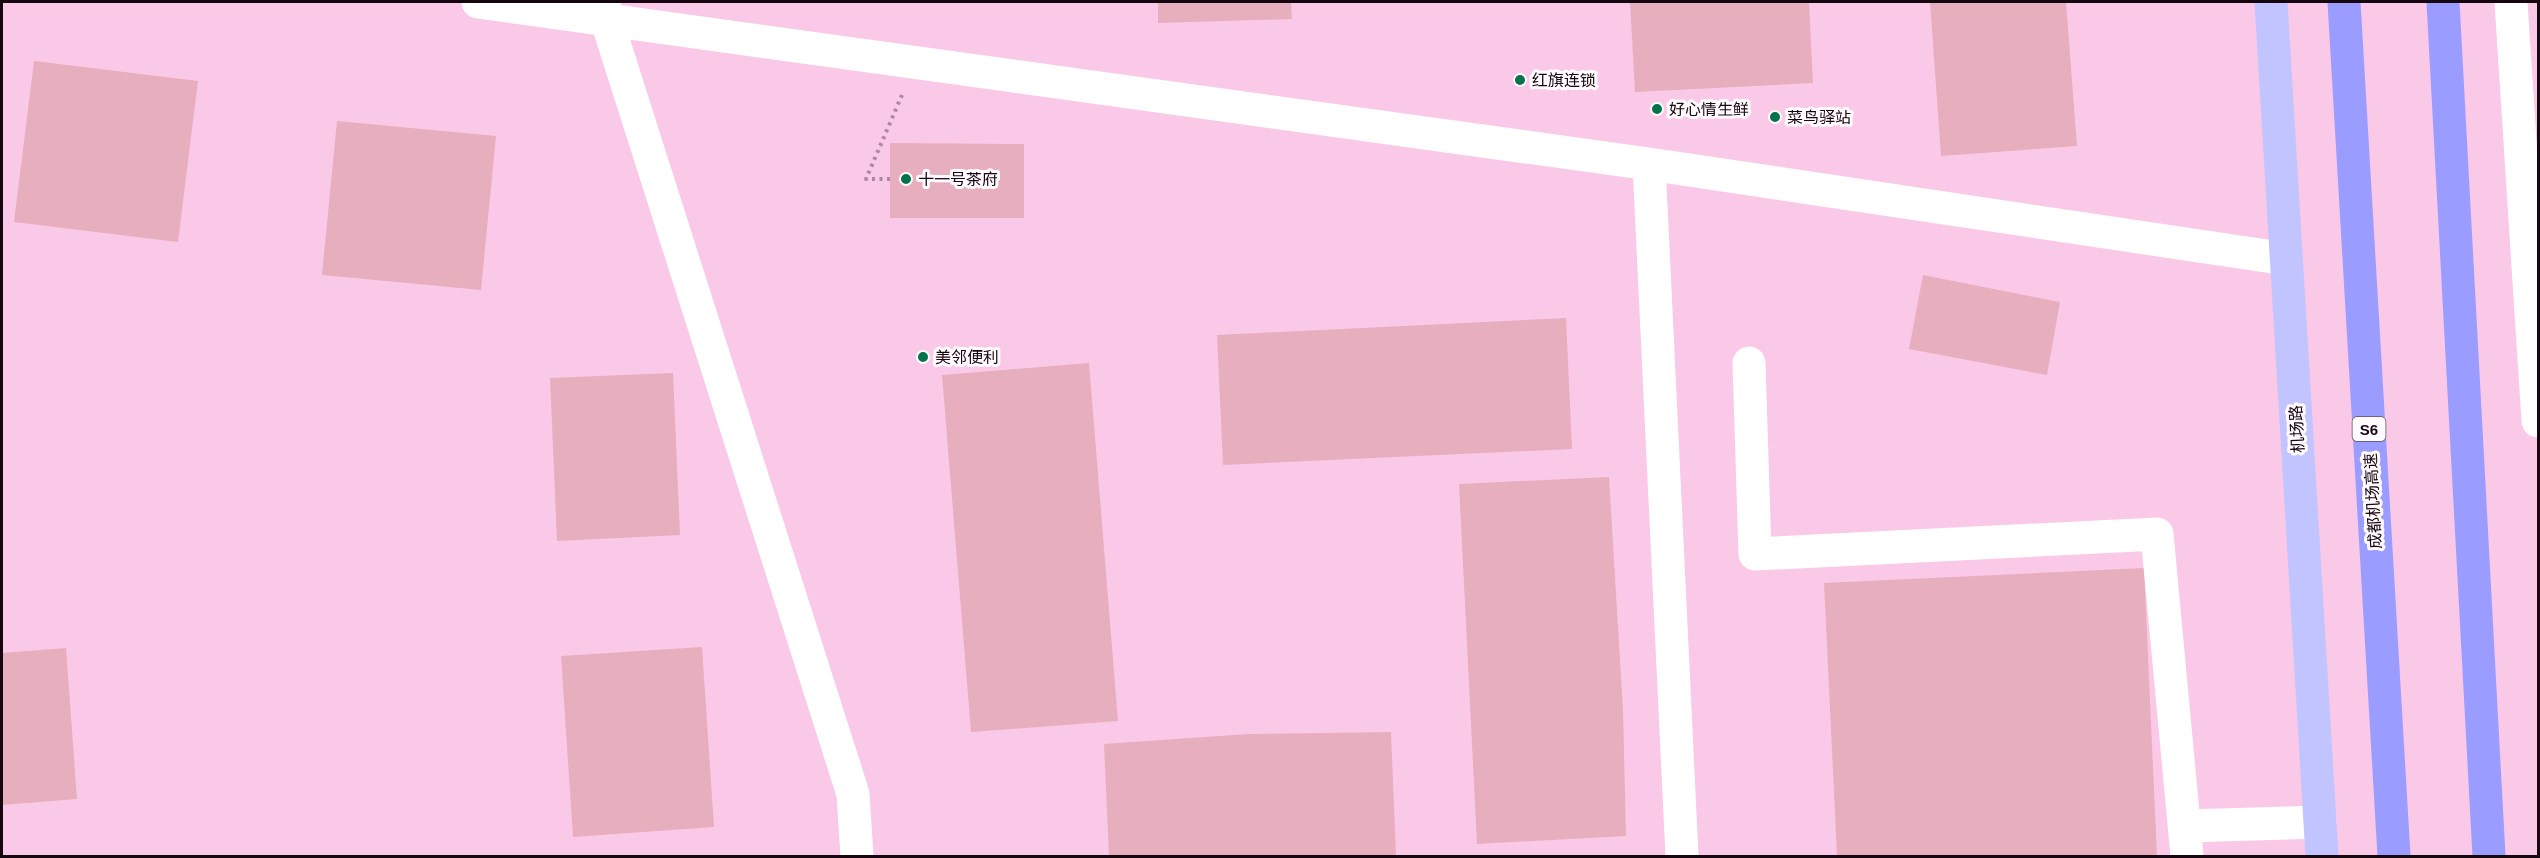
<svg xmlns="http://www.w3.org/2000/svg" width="2540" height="858" font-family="Helvetica,'Noto Sans SC',sans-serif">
<rect width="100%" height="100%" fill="#fbc9e8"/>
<path fill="#e7aebd" d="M1158 2H1291L1292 19 1158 23Z
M1630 2H1809L1813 83 1635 92Z
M1930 2H2066L2077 146 1941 156Z
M34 61 198 81 178 242 14 222Z
M337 121 496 136 481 290 322 275Z
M890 143 1024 144V218H890Z
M1923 275 2060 302 2047 375 1909 349Z
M1566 318 1572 449 1223 465 1217 335Z
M1089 363 1118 721 971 732 942 375Z
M673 373 680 535 557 541 550 378Z
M1609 477 1623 710 1626 836 1477 844 1459 484Z
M2144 568 2157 856H1837L1824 583Z
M702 647 714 827 573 837 561 656Z
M66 648 77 799 2 805V653Z
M1391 732 1396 856H1109L1104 744 1248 734Z"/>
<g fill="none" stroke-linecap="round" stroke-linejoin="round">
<path stroke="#ae889f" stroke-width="4" stroke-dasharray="3 4.5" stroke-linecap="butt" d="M890 179H866L902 95"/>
<path stroke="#fff" stroke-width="33" d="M478 2 1649 164 2286 259
M604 2 606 18 853 794 857 856
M2511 2 2538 421
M1649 164 1682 856
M1749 363 1755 554 2157 534 2187 856
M2185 826 2320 822"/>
<path stroke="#c2c4ff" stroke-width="33" d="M2271 2 2322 856"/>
<path stroke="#9a9dff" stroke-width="33" d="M2344 2 2394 856
M2443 2 2489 856"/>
</g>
<g fill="#02734c" stroke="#fffafd" stroke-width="2">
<circle cx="1520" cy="80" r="6"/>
<circle cx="1657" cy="109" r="6"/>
<circle cx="1775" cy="117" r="6"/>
<circle cx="906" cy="179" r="6"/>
<circle cx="923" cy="357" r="6"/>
</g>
<g text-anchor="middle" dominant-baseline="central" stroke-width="6" stroke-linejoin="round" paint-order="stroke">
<rect fill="#fffafd" stroke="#5c4f57" stroke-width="1.5" x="2352.5" y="417" width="33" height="24" rx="4.5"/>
<g font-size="15" font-weight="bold" fill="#160610">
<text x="2369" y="429">S6</text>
</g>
<g font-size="16" fill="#160610" stroke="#fffafd" text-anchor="start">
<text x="1532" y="80">红旗连锁</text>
<text x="1669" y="109">好心情生鲜</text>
<text x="1787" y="117">菜鸟驿站</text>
<text x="918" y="179">十一号茶府</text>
<text x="935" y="357">美邻便利</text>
</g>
<g font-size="16" fill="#160610" stroke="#fffafd">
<text transform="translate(2297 429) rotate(-93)">机场路</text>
<text transform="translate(2373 501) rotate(-93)">成都机场高速</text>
</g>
</g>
<rect width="2540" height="858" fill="none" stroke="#160610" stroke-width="6"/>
</svg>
